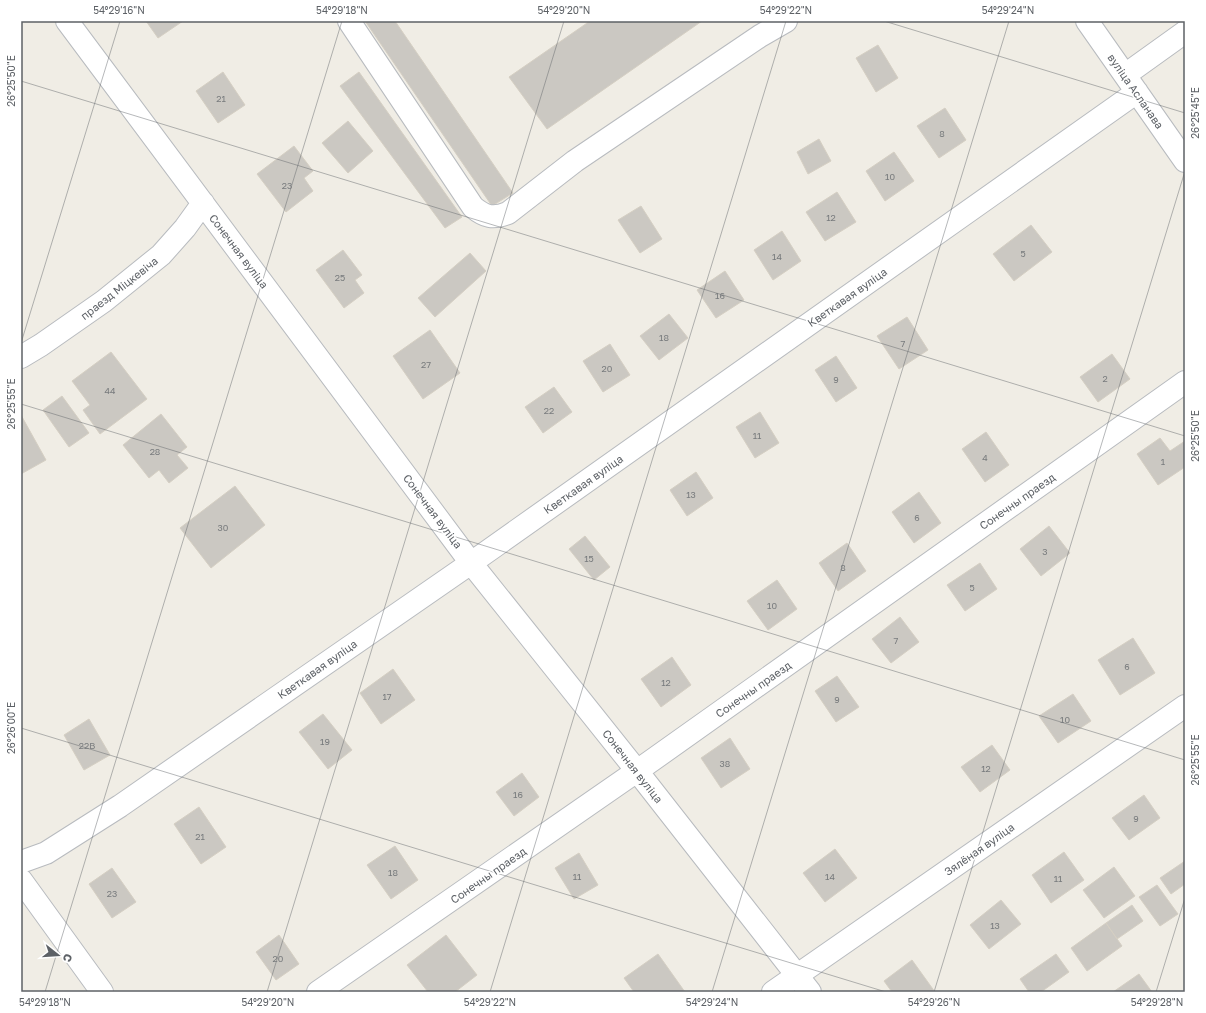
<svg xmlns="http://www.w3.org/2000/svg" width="1206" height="1013" font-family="'Golos Text',sans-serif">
<rect width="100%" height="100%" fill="#f0ede5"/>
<path fill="#cbc8c2" stroke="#d5cfc3" d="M146 21H183L158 38Z
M365 21H395L513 193 492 206Z
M590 21H702L547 129 509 77Z
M878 45 898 78 876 92 856 58Z
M223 72 245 105 218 123 196 91Z
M359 72 462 217 445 228 340 86Z
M945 108 966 140 939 158 917 126Z
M348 121 373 151 348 173 322 143Z
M819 139 831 161 808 174 797 152Z
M294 146 313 171 304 178 313 191 286 212 257 174Z
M894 152 914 181 885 201 866 171Z
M837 192 856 222 825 241 806 212Z
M641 206 662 239 640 253 618 220Z
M1031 225 1052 252 1014 281 993 254Z
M782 231 801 261 773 280 754 250Z
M343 250 362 275 355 280 364 293 344 308 316 270Z
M470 253 486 271 435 317 418 298Z
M725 271 744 300 716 318 697 290Z
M669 314 688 338 659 360 640 336Z
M907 317 928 350 899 369 877 336Z
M430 330 460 373 423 399 393 356Z
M610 344 630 375 603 392 583 361Z
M111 352 147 399 100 434 83 410 90 405 72 381Z
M1112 354 1130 379 1098 402 1080 377Z
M836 356 857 388 836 402 815 370Z
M554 387 572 412 543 433 525 407Z
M62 396 89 433 69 447 43 410Z
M760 412 779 443 755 458 736 427Z
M161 414 187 447 177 455 188 468 169 483 159 470 149 478 123 445Z
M21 415 46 460 21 474Z
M986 432 1009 465 985 482 962 449Z
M1160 438 1170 451 1185 441V467L1158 485 1137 454Z
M696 472 713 498 687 516 670 490Z
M235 486 265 525 211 568 180 528Z
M919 492 941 523 914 543 892 512Z
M1049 526 1070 553 1041 576 1020 549Z
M585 536 610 567 594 580 569 549Z
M847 543 866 571 838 591 819 563Z
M980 563 997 589 965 611 947 585Z
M777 580 797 609 768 630 747 601Z
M900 617 919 642 891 663 872 639Z
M1133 638 1155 673 1120 695 1098 660Z
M672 657 691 685 661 707 641 679Z
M393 669 415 700 381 724 360 693Z
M837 676 859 707 836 722 815 691Z
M1073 694 1091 721 1058 743 1039 716Z
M323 714 352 750 328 769 299 732Z
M89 719 110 755 84 770 64 735Z
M730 738 750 769 721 788 701 758Z
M992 745 1010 770 980 792 961 767Z
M522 773 539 797 514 816 496 792Z
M1144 795 1160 818 1129 840 1112 818Z
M199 807 226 847 201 864 174 824Z
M395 846 418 880 391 899 367 865Z
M835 849 857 878 825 902 803 873Z
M1064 852 1084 880 1051 903 1032 875Z
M579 853 598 885 574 899 555 868Z
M1185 861V884L1171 894 1160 878Z
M1114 867 1135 896 1104 918 1083 890Z
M112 868 136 902 112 918 89 884Z
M1157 885 1178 914 1160 926 1139 897Z
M1001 900 1021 924 989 949 970 925Z
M1132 905 1143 921 1117 939 1106 923Z
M1106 923 1122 946 1087 971 1071 948Z
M279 935 299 964 276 980 256 952Z
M446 935 477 975 455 992H428L407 965Z
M658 954 685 992H634L624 978Z
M1056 954 1069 972 1041 992H1029L1020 979Z
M912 960 935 992H892L884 981Z
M1139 974 1152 992H1113Z"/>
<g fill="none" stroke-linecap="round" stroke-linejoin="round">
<defs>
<path id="minor" d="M67 21 471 563 637 771 810 992
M349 21 473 207C485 217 493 219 508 213L575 161 760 36 786 21
M1087 21 1185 161
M1125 75 1185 32
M21 357 41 345 104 301 161 255 185 228 203 203
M21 862 46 853 120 806 471 563 1137 92
M21 880 102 992
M318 992 637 771 1185 382
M773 992 1185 706"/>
</defs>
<use href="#minor" stroke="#b8bbbf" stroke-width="24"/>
<use href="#minor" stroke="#fff" stroke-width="22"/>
</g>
<path fill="none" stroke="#5d6166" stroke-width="1" stroke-opacity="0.45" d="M884 21 1185 113M21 81 1185 436M21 343 120 21M21 404 1185 760M21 728 886 992M45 992 342 21M267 992 564 21M490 992 786 21M712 992 1009 21M934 992 1185 171M1156 992 1185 898"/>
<g text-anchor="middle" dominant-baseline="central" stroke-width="3" stroke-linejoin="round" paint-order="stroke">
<g font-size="9" fill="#787b7d">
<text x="221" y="98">21</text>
<text x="942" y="133">8</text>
<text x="890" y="176">10</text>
<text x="287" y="185">23</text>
<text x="831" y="217">12</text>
<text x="1023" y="253">5</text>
<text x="777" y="256">14</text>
<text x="340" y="277">25</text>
<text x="720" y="295">16</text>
<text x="664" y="337">18</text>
<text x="903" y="343">7</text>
<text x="426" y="364">27</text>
<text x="607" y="368">20</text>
<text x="1105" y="378">2</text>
<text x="836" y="379">9</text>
<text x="110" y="390">44</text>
<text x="549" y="410">22</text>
<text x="757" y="435">11</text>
<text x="155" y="451">28</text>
<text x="985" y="457">4</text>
<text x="1163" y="461">1</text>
<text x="691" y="494">13</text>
<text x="917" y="517">6</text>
<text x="223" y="527">30</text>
<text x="1045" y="551">3</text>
<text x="589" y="558">15</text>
<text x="843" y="567">8</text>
<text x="972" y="587">5</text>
<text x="772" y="605">10</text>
<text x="896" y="640">7</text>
<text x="1127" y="666">6</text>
<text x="666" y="682">12</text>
<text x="387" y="696">17</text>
<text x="837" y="699">9</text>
<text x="1065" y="719">10</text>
<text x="325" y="741">19</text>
<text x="87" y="745">22В</text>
<text x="725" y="763">38</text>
<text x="986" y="768">12</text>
<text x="518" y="794">16</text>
<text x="1136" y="818">9</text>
<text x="200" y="836">21</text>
<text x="393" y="872">18</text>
<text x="577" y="876">11</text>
<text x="830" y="876">14</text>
<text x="1058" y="878">11</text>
<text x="112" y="893">23</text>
<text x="995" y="925">13</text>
<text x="278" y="958">20</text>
</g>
<g font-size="11" fill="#5d6166" stroke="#fff">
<text transform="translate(1136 91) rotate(55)">вуліца Асланава</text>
<text transform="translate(239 251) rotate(53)">Сонечная вуліца</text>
<text transform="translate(119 288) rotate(-38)">праезд Міцкевіча</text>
<text transform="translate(847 297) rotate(-35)">Кветкавая вуліца</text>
<text transform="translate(583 484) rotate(-35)">Кветкавая вуліца</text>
<text transform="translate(1017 501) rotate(-35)">Сонечны праезд</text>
<text transform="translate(433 511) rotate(53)">Сонечная вуліца</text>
<text transform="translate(317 669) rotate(-35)">Кветкавая вуліца</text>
<text transform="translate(753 689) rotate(-35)">Сонечны праезд</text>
<text transform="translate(633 766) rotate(52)">Сонечная вуліца</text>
<text transform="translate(979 849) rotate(-35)">Зялёная вуліца</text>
<text transform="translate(488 875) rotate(-35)">Сонечны праезд</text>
</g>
</g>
<rect width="1206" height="1013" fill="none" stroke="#ffffff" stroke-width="44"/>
<g transform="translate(58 955) rotate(107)" stroke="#ffffff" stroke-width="3" paint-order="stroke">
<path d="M0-3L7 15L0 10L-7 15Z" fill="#5d6166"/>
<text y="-6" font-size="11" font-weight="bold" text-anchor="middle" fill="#5d6166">С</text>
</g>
<rect x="22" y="22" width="1162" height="969" fill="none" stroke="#5d6166" stroke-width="1.5"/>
<g font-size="10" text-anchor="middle" fill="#5d6166">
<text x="119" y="14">54°29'16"N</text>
<text x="342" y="14">54°29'18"N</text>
<text x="564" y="14">54°29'20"N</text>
<text x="786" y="14">54°29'22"N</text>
<text x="1008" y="14">54°29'24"N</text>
<text transform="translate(11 81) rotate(-90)" y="4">26°25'50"E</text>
<text transform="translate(1195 113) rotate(-90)" y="4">26°25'45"E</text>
<text transform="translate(11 404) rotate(-90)" y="4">26°25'55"E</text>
<text transform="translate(1195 436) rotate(-90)" y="4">26°25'50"E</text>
<text transform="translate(11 728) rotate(-90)" y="4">26°26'00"E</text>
<text transform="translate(1195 760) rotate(-90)" y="4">26°25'55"E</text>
<text x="45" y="1006">54°29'18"N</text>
<text x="268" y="1006">54°29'20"N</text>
<text x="490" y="1006">54°29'22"N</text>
<text x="712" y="1006">54°29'24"N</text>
<text x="934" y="1006">54°29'26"N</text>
<text x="1157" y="1006">54°29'28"N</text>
</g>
</svg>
